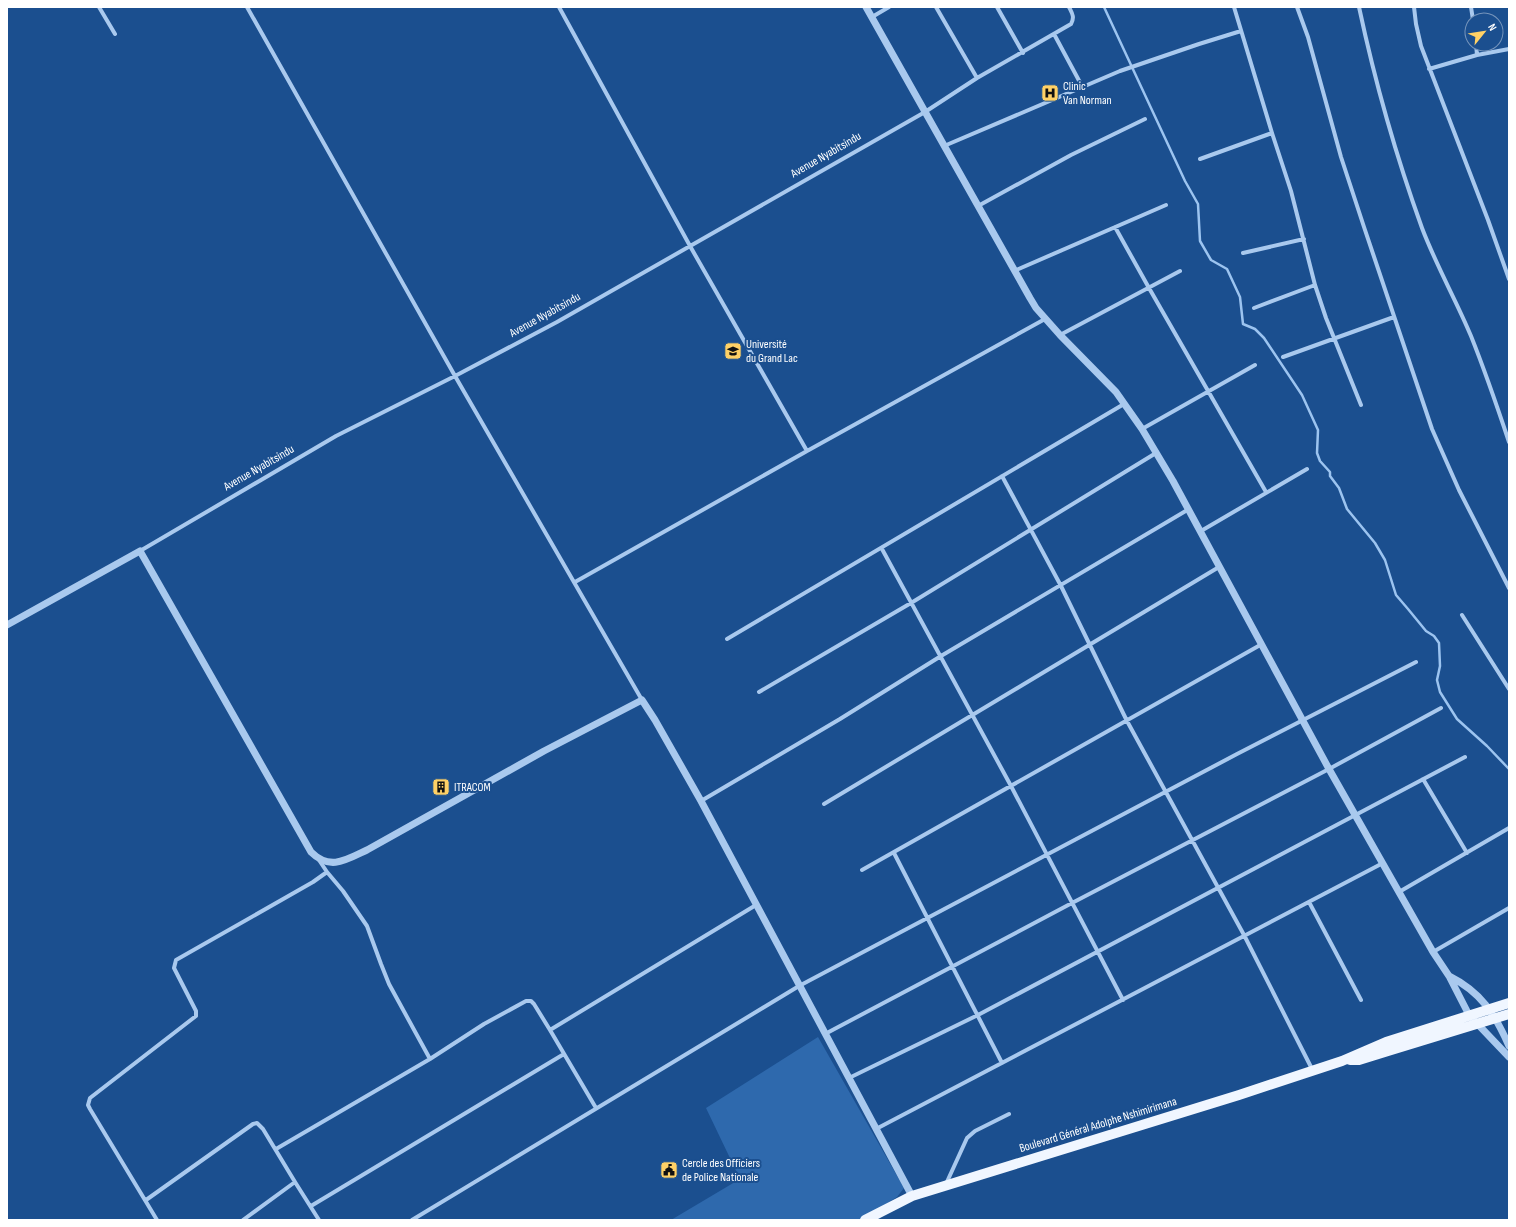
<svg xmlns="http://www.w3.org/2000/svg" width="1516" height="1227" font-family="'Sofia Sans Condensed',sans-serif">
<rect width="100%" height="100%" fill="#1b4f8f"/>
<path fill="#2e69ad" d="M818 1037 904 1188 897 1197 860 1220H671L740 1179 706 1108Z"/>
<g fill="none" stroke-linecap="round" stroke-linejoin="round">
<path stroke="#9cc4f0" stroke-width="2.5" d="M1104 7 1185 181 1198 204 1200 241 1211 260 1227 269 1240 297 1243 324 1255 329 1264 338 1302 395 1318 430 1317 453 1320 461 1330 472V476L1339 488 1347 509 1375 543 1385 560 1396 595 1408 609 1426 631 1434 636 1439 643 1440 666 1437 680 1440 692 1457 719 1487 746 1509 769"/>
<path stroke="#a9c9ee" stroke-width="4" d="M99 7 115 34
M247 7 455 376 642 700
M559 7 690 246 807 451
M936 7 977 78
M997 7 1023 53
M1234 7 1272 133 1291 191 1315 285 1326 318 1361 405
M1297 7 1308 37 1341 157 1364 227 1432 429 1459 490 1509 588
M1359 7C1375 82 1396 156 1422 228 1436 265 1456 300 1471 336 1485 371 1497 406 1509 442
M1414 7 1416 24 1421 46 1488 220 1509 279
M1471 7 1473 20
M872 17 889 7
M1054 34 1083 88
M1476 44 1477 55
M1429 69 1477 55 1509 49
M944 146 1120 71 1199 44 1241 31
M1200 159 1272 133
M978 206 1071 155 1145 119
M1115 227 1149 288 1266 492
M1243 253 1304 239
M1014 271 1166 205
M1254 308 1315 285
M1060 335 1180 271
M1283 357 1394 317
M1142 429 1255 365
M1002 476 1061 586 1127 721 1244 935 1312 1069
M1201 531 1307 469
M882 549 1011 786 1123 1000
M140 551 336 436 455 376 557 322 925 112 977 78 1071 24C1075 17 1072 13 1069 7
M575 582 807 451 1045 319
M1462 615 1509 689
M727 639 1124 404
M759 692 911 603 1156 453
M1423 779 1467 853
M701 801 840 719 941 656 1189 509
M824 804 1219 567
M894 853 1002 1063
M862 870 1262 644
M327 872 343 891 367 926 381 964 389 984 430 1059
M1399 892 1509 828
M1309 902 1361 1000
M1433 952 1509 908
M550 1030 596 1108
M825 1034 1072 903 1329 769 1441 708
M849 1078 978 1015 1465 757
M876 1129 1383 863
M276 1149 430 1059 484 1024 526 1001H531L534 1004 550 1030 756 905
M946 1184 967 1138 975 1131 1009 1114
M146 1200 253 1124 257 1123 263 1129 295 1182
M311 1206 564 1054
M157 1220 90 1109 88 1105 90 1098 196 1016V1011L174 968 176 960 313 882 327 872 319 860
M243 1220 295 1182 319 1220
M412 1220 799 986 1237 754 1416 662"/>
<path stroke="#a9c9ee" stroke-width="7" d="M866 7 1030 298 1036 308 1060 335 1116 392 1142 429 1173 481 1329 769 1433 952 1449 976 1469 1015 1509 1057
M7 625 140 551 311 852C330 871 346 860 367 850L544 751 642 700 655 720 701 801 912 1196
M1449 976C1481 992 1495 1014 1509 1046"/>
<path stroke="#f0f6ff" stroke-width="10" d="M1350 1060H1359L1388 1051 1509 1014
M865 1220 912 1196 1239 1095 1342 1061 1386 1042 1509 1003"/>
</g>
<defs>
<symbol id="hospital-square" viewBox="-11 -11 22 22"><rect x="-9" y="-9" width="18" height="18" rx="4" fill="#ffd166" stroke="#1b4f8f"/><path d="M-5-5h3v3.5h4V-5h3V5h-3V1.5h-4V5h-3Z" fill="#111"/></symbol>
<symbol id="university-square" viewBox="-11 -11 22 22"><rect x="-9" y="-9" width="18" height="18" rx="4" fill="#ffd166" stroke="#1b4f8f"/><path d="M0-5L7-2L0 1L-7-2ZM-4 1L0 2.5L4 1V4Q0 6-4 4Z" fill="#111"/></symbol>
<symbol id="building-square" viewBox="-11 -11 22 22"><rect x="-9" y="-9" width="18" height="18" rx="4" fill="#ffd166" stroke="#1b4f8f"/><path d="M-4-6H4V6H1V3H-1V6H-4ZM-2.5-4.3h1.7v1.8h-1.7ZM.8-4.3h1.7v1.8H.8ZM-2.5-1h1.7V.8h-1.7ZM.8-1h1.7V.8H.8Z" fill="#111"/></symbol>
<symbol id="civic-square" viewBox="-11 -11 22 22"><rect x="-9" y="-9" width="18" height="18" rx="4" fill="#ffd166" stroke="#1b4f8f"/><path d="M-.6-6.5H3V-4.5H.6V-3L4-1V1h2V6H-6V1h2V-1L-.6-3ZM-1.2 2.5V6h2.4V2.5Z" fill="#111"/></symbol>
</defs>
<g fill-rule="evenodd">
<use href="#hospital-square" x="1040" y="83" width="20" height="20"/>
<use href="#university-square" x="723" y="341" width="20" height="20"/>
<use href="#building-square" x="431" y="777" width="20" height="20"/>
<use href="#civic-square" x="659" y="1160" width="20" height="20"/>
</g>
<g text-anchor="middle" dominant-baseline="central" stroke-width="4" stroke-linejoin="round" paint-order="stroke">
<g font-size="12" fill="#fff" stroke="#1b4f8f" text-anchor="start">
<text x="1063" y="86">Clinic<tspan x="1063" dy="14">Van Norman</tspan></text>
<text x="746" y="344">Université<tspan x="746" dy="14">du Grand Lac</tspan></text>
<text x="454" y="787">ITRACOM</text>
<text x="682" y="1163">Cercle des Officiers<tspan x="682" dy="14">de Police Nationale</tspan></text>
</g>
<g font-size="12" fill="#fff" stroke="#1b4f8f">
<text transform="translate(826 155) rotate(-30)">Avenue Nyabitsindu</text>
<text transform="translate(545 315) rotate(-29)">Avenue Nyabitsindu</text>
<text transform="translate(259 468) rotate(-30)">Avenue Nyabitsindu</text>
<text transform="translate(1098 1125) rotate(-17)">Boulevard Général Adolphe Nshimirimana</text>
</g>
</g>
<rect width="1516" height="1227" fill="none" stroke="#ffffff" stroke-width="16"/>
<g transform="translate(1484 32) rotate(60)"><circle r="19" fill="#1b4f8f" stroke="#7695bc"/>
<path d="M0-3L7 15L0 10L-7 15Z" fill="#ffd166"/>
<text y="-6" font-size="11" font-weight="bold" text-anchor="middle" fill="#ffffff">N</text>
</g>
</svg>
